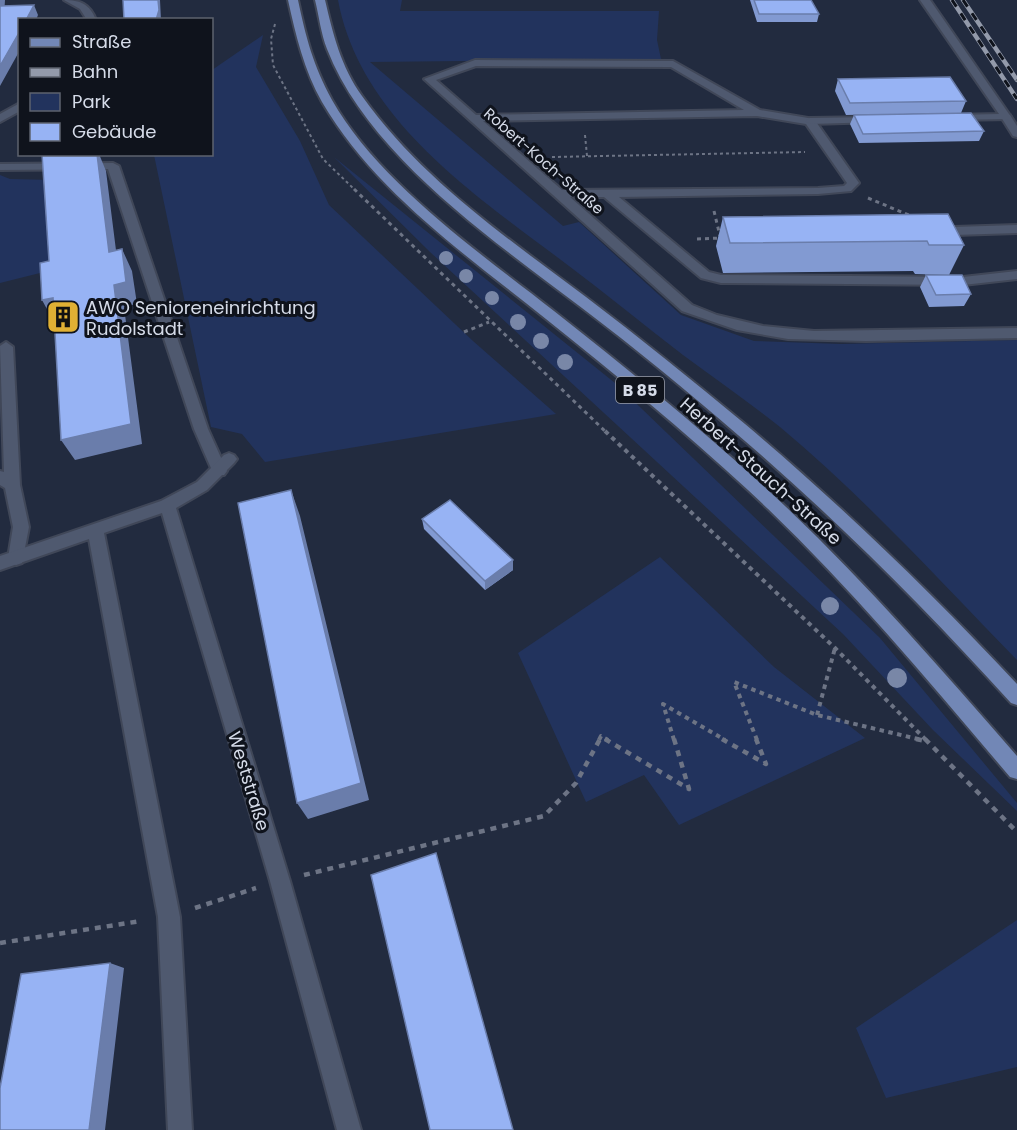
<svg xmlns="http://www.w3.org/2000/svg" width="1017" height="1130" font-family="Poppins,sans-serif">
<rect width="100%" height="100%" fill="#222b3f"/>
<path fill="#22335d" d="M338 0H402L400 11H659L657 40 661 59 370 62 563 226 579 222 681 315 754 341 841 344 1017 340V660C940 581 865 498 780 427 749 402 715 379 683 355 644 325 605 293 565 263 475 195 360 119 338 0Z
M263 35 256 67 300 141 329 205 473 341 556 414 265 462 242 434 211 427 154 155 212 154V70Z
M334 157 615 383 880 638 1017 803V811L933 730 843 634 430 252Z
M0 175 10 179 53 180 60 268 0 283Z
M660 557 774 667 865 738 679 825 644 775 586 802 518 653Z
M1017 920V1067L886 1098 856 1028Z"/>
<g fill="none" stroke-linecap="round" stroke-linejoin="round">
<defs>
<path id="service" d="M475 60 673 61 760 110 814 119 859 183 851 191 818 194 619 197 709 272 721 275 963 277 1017 271V279L963 285 721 283 701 278 604 197H570L692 305 717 315 763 326 814 331 1017 328V338L866 341 788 339 737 330 682 311 424 79ZM476 66 671 67 744 110 476 115 436 80ZM757 116 806 124 847 183 844 186 818 188 562 190 483 121Z
M1006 114 1010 115 1017 126V137L1013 136 1001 117Z
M113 163 119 166 208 429 227 471 224 475H214L194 429 108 169 0 170V164Z
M1017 225V233L954 235 948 231 954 227Z
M6 342 13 347 20 485 29 527 22 563 16 565 10 563 8 558 13 527 5 488 0 485V471L4 472 0 346Z"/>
<path id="minor" d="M64 0C80 0 90 4 96 20H87L80 9Z
M920 0H930L1011 117 1010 119 950 120 949 118 954 115 999 114Z
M20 103V111L0 122V114Z
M875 117 880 120 879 122 810 124 805 121 810 118Z
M229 453 234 455 237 459 234 463 207 490 176 508 290 881 361 1130H337L270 881 162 513 104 533 180 917 192 1130H168L158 917 89 539 0 570V556L161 501 197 482 224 455Z"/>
<path id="primary" d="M288 0H298C306 38 313 65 332 100 378 182 480 253 554 311 624 366 693 422 758 481 852 566 934 661 1017 756V779L1010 777C926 678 843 578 748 490 683 430 615 374 546 319 466 255 375 192 322 102 304 70 296 36 288 0Z
M315 0H325C333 34 341 67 362 96 421 179 506 237 586 297 640 338 693 381 745 424 841 505 931 592 1017 684V705L1011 703C925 608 835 518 738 435 687 391 635 348 582 308 494 241 368 155 327 49 321 34 319 16 315 0Z"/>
</defs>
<use href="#service" stroke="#404758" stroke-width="4"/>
<use href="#minor" stroke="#404758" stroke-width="4"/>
<use href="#primary" stroke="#404758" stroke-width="4"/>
<path stroke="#6d7485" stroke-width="2" stroke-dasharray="3 3" stroke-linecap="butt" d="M275 24 271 39 273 65 323 159 356 191
M585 135 587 156
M552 157 805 152"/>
<path stroke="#6d7485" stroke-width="3" stroke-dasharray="4 4" stroke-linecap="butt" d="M354 189 607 433
M868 198 911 216
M714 211 720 236
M697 239 722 238
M464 332 489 322"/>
<path stroke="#6d7485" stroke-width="4" stroke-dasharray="4.5 4.5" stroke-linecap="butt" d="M605 431 835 648 926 740
M817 715 835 648
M599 740 601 736 608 740
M674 740 663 704 725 740
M757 740 734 682 817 715 922 740"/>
<path stroke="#6d7485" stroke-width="4.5" stroke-dasharray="6 6" stroke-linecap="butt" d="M605 739 689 789 674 739
M722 739 766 764 756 739
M916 739 926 741
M925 739 1017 832
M304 875 544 816 576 783 600 739
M195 908 256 888
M0 943 141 921"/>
<use href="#service" fill="#4f596f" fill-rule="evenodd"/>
<use href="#minor" fill="#4f596f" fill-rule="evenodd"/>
<use href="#primary" fill="#7287b6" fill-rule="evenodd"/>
<defs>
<path id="rail" d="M952 0 1017 99
M963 0 1017 80"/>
</defs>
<use href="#rail" stroke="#939aaa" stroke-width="4.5"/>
<use href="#rail" stroke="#0f131c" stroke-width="3" stroke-dasharray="8" stroke-linecap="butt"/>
</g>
<g fill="#7987a7">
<circle cx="446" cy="258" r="7"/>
<circle cx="466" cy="276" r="7"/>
<circle cx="492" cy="298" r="7"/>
<circle cx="518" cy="322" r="8"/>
<circle cx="541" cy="341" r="8"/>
<circle cx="565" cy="362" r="8"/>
<circle cx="830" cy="606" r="9"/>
<circle cx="897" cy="678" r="10"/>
</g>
<path fill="#829ad2" d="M750 0H811L819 14 817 22H757Z
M838 79 966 101 961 113 846 115 835 91Z
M854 115 984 131 979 141 859 143 850 124Z
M723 217 964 245 949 275 915 274 913 271 723 273 716 246Z
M926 275 971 294 964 306 929 307 920 287Z
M422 519 513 570 485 590 424 529Z"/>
<path fill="#6a7dab" d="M0 0H5L4 16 0 6Z
M158 0H160L161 20H156Z
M34 5 38 15 36 20H26Z
M20 31V50L0 86V66Z
M97 154H99L106 171 119 274 109 252Z
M122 249 132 271 137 304 124 307 142 444 75 460 61 440Z
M53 298 54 322 42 300Z
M291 490 300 516 369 800 308 819 297 803Z
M513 560V570L485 590V581Z
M110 963 124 968 105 1130H89Z"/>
<path fill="#97b3f4" stroke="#6a7dab" stroke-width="1.5" d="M123 0H158L159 10 156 20H124Z
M754 0H811L819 14H759Z
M34 5 26 20H20V31L0 66V6Z
M950 77 966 101 850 103 838 79Z
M971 113 984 131 863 134 854 115Z
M42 154H97L109 252 122 249 126 282 114 285 131 424 61 440 53 298 42 300 40 263 49 261Z
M948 214 964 245H929L927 241 730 243 723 217Z
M926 275H962L971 294 936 295Z
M291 490 361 783 297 803 238 503Z
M450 500 513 560 485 581 422 519Z
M436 853 513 1130H430L371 875Z
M110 963 89 1130H0V1088L21 974Z"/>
<defs>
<symbol id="building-square" viewBox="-11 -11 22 22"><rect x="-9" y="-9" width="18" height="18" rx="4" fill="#e0b034" stroke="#0f131c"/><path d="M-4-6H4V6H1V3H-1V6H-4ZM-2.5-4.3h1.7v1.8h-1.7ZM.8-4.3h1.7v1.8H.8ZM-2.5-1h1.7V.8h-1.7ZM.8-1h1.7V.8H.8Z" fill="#111"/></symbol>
</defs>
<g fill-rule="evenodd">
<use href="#building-square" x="44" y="298" width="38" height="38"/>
</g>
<g text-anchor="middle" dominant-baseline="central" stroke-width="6" stroke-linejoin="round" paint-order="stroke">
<g font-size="15" fill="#d5dbe8" stroke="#0f131c">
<text transform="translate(544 161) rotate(41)">Robert-Koch-Straße</text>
</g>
<rect fill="#0f131c" stroke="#9a9fab" stroke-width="1.5" x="616" y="377" width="48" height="26" rx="4.5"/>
<g font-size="16" font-weight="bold" fill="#d5dbe8">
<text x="640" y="390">B 85</text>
</g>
<g font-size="18" fill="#d5dbe8" stroke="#0f131c" text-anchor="start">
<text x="86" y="307">AWO Senioreneinrichtung<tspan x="86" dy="21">Rudolstadt</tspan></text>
</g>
<g font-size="18" fill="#d5dbe8" stroke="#0f131c">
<text transform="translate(761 471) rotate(42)">Herbert-Stauch-Straße</text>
<text transform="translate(249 781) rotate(73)">Weststraße</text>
</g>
</g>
<rect x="18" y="18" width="195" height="138" fill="#0f131c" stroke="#5e636e" stroke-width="1.5"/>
<rect x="30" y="38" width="30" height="9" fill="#7287b6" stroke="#5e636e" stroke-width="1.5"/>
<text x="72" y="48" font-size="18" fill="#d5dbe8">Straße</text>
<rect x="30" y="68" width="30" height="9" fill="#939aaa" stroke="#5e636e" stroke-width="1.5"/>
<text x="72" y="78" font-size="18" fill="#d5dbe8">Bahn</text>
<rect x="30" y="93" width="30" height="18" fill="#22335d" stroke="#5e636e" stroke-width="1.5"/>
<text x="72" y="108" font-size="18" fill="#d5dbe8">Park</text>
<rect x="30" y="123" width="30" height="18" fill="#97b3f4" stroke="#5e636e" stroke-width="1.5"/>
<text x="72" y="138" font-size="18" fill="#d5dbe8">Gebäude</text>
</svg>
